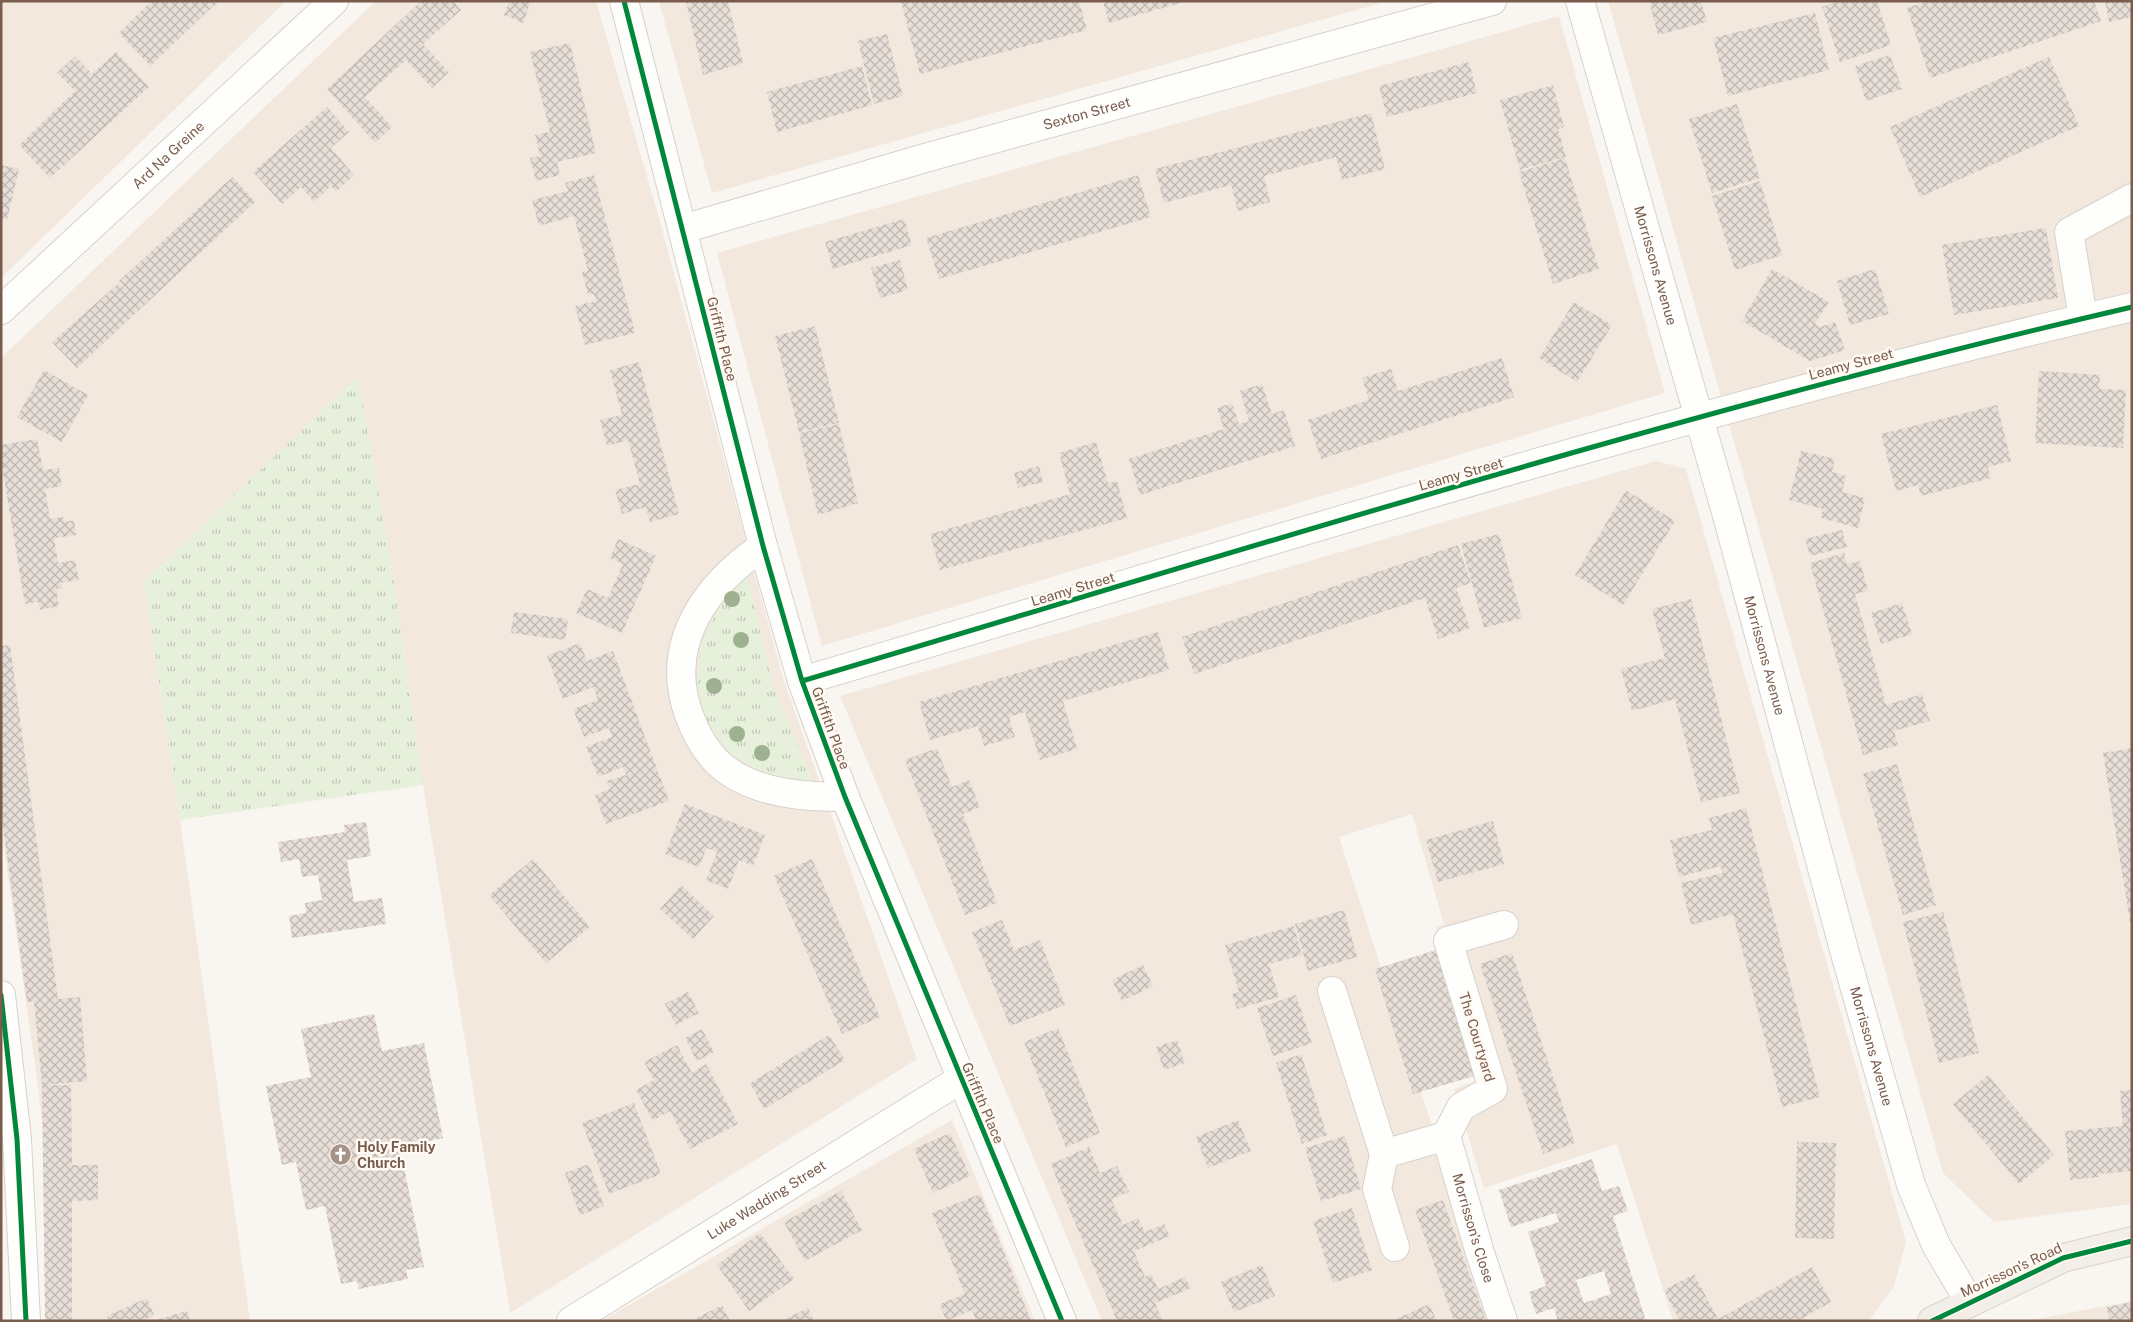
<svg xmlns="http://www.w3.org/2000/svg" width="2133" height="1322" font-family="'Public Sans',sans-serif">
<defs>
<pattern id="grass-tufts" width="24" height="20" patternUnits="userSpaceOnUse" patternTransform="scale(1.25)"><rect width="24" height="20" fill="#e7f0db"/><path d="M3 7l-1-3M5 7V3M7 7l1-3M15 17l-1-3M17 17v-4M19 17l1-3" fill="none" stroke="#c0c6b4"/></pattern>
<pattern id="building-cross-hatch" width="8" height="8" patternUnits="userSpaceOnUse" patternTransform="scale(1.25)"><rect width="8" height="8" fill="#e6ded7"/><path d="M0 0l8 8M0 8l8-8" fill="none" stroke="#bfb7b1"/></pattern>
</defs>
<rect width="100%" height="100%" fill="#f9f5f0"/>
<path fill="#f2e8de" d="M1 1H286L1 278Z
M376 1H596L659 218 782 675 917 1059 510 1313 423 785 391 563 144 582 180 820 250 1321H64L37 1079 1 828V358Z
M659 1H1388L712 193Z
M1608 1H2132V1204L1994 1222 1943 1173Z
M1559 16 1665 393 822 646 717 253Z
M1656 461 1686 469 1906 1242 1894 1286 1869 1321H1673L1617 1144 1484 1188 1454 1089 1483 1078 1436 927 1444 924 1412 814 1339 837 1495 1321H1102L840 696Z
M952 1120 1035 1321H601Z
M2132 1301V1321H2027Z"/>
<path fill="url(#grass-tufts)" d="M358 376 391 563 423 785 180 820 144 582Z
M748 577 772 683 815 786 762 773 729 752 707 723 696 684 702 641 725 596Z"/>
<path fill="url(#building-cross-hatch)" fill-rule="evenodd" d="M151 1H219L150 66 119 33Z
M420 1H453L461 10 423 44 449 72 432 88 406 60 365 97 392 127 375 143 327 89 420 2 426 8Z
M509 1H531L523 23 504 15Z
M686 1H728L743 63 703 75Z
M1079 1 1087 30 920 74 901 2Z
M1103 1H1184V2L1109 23Z
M1649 1H1701L1707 22 1658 35Z
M1838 1H1877L1891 45 1840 62 1822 7Z
M1927 1H2094L2101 21 1930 78 1907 8Z
M2105 1H2132V17L2109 22Z
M1815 13 1829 70 1728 96 1713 38Z
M887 34 903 96 874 104 858 41Z
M570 43 596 153 557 162 560 175 536 181 530 158 540 156 535 135 550 132 530 52Z
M116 52 149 87 50 178 19 145 75 91 57 73 75 56 92 74Z
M1890 55 1902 89 1866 101 1855 66Z
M2049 57 2079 126 1920 197 1890 127Z
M1469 62 1477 93 1387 117 1379 86Z
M862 66 872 105 777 132 767 92Z
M1553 85 1564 127 1558 129 1566 157 1520 170 1500 100Z
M1737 104 1760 178 1712 193 1689 119Z
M327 107 349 132 331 148 354 175 336 192 331 186 314 202 301 187 282 204 253 172Z
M1371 113 1385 169 1342 180 1336 157 1264 176 1270 202 1238 211 1231 185 1164 203 1155 169Z
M1565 158 1599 269 1553 284 1519 172Z
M1 165 19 169 7 220 1 219Z
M594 175 635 333 585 345 575 306 596 301 594 294 588 295 582 272 588 271 574 216 539 226 532 200 568 191 565 183Z
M1138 175 1151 217 939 279 926 238Z
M233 177 255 202 77 368 52 342 119 283 132 296 119 281 214 194 223 203 214 193Z
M1760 181 1782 255 1735 270 1712 196Z
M904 219 912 245 833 269 825 242Z
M2046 228 2058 298 1954 315 1942 245Z
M900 260 908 290 880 298 871 268Z
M1772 269 1829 302 1815 324 1820 327 1835 322 1845 350 1810 361 1742 321Z
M1875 269 1889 314 1850 325 1837 281Z
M1574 302 1612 325 1577 382 1539 358Z
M815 326 839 423 799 432 775 336Z
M1502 358 1514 397 1321 459 1308 420 1369 400 1362 378 1391 369 1398 391Z
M639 362 679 514 650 522 646 507 622 514 615 490 640 484 628 440 607 446 600 420 622 415 610 370Z
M44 370 88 395 62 442 17 417Z
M2039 371 2100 375 2099 389 2126 390 2123 448 2035 443Z
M1262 384 1272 414 1284 410 1295 446 1140 495 1129 459 1224 429 1217 408 1232 403 1239 424 1249 421 1240 391Z
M1997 405 2011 461 1988 467 1991 478 1921 496 1918 485 1896 491 1881 434Z
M839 424 858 503 818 515 799 433Z
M37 439 43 470 59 468 62 486 45 489 50 519 63 517 64 522 74 520 76 535 54 538 58 563 75 560 79 580 61 583 62 588 56 589 59 606 40 610 38 602 25 604 1 460V445Z
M1096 442 1108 483 1117 481 1127 518 940 570 930 534 1070 494 1059 453Z
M1801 451 1835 459 1832 472 1846 476 1842 492 1865 498 1858 528 1821 518 1823 509 1789 500Z
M1039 466 1043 482 1018 488 1014 473Z
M1626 490 1675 521 1623 605 1575 575Z
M1842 530 1847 547 1810 556 1805 539Z
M1499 534 1522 618 1484 628 1461 544Z
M618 539 656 556 622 633 576 613 587 589 608 598 623 564 610 558Z
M1458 545 1471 583 1456 588 1470 628 1438 639 1425 598 1194 674 1182 637Z
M1844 553 1847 564 1860 561 1868 591 1855 594 1886 705 1922 694 1930 721 1894 731 1898 745 1863 755 1810 563Z
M1691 599 1740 793 1701 802 1675 699 1632 711 1621 669 1665 658 1652 609Z
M1902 603 1912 634 1881 644 1871 613Z
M514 612 568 619 565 640 511 633Z
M1158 632 1169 670 1063 701 1077 749 1040 760 1025 712 1009 717 1015 737 984 746 978 726 930 740 919 702Z
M580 643 587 661 613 651 669 801 606 824 595 795 610 789 607 781 626 775 623 767 598 777 586 747 612 737 609 728 584 737 573 709 598 700 593 687 563 699 547 656Z
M10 645 58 999 80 997 87 1081 46 1085H71L72 1165H98V1200L72 1201V1321H45L42 1085 34 1001 27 1002 1 812V646Z
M937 748 952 787 969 780 980 807 963 814 997 903 965 915 905 760Z
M2132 748V922H2130L2103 753Z
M1897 764 1936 905 1903 915 1863 774Z
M685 804 765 835 753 866 739 860 728 889 706 880 717 852 707 848 699 867 665 854Z
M1746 808 1820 1097 1782 1107 1733 914 1691 925 1681 883 1723 873 1720 866 1679 877 1670 840 1712 830 1709 818Z
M1493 821 1504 864 1438 882 1426 840Z
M366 822 371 856 347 860 354 902 382 898 386 924 292 938 289 916 306 913 305 903 322 900 318 875 302 877 299 859 281 862 278 842 345 832 344 825Z
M533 859 590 927 546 963 489 895Z
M812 859 880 1017 842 1034 774 876Z
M681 885 714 916 693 939 660 909Z
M1344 910 1357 957 1308 971 1295 924Z
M1943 912 1979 1053 1939 1063 1903 922Z
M1002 920 1014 950 1040 940 1065 1005 1010 1026 972 932Z
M1294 926 1302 955 1269 964 1279 997 1237 1009 1232 994 1239 992 1225 945Z
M1439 949 1478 1075 1413 1094 1375 969Z
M1512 953 1575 1143 1543 1154 1480 964Z
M1143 965 1153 986 1122 1001 1112 980Z
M688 992 699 1013 676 1025 665 1004Z
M1296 995 1312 1043 1273 1056 1257 1008Z
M374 1014 382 1051 424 1043 443 1138 400 1147 424 1267 406 1270 408 1279 359 1289 357 1281 341 1284 325 1206 306 1210 296 1162 282 1165 266 1086 311 1077 301 1029Z
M1058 1028 1100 1133 1066 1147 1024 1042Z
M702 1029 714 1052 697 1061 685 1038Z
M829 1035 845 1060 764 1109 750 1083Z
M1177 1040 1185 1063 1164 1070 1156 1047Z
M677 1045 692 1073 706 1064 738 1124 690 1149 670 1111 653 1121 636 1090 654 1080 644 1062Z
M1301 1054 1327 1135 1302 1144 1276 1063Z
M1988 1075 2054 1155 2019 1184 1953 1104Z
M2132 1090V1171L2098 1174 2099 1177 2070 1180 2065 1131 2123 1126 2120 1091Z
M634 1103 661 1174 609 1194 582 1123Z
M1238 1120 1251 1151 1208 1168 1196 1137Z
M950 1133 970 1176 933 1193 914 1149Z
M1345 1136 1361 1189 1321 1201 1305 1148Z
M1797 1142 1836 1143 1834 1239 1795 1238Z
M1089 1147 1100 1173 1117 1166 1129 1192 1111 1199 1123 1225 1138 1218 1145 1232 1164 1224 1170 1236 1134 1251 1145 1277 1151 1274 1158 1289 1185 1277 1191 1288 1155 1303 1163 1321H1117L1061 1190 1051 1164Z
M1592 1159 1602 1191 1619 1186 1628 1211 1613 1216 1646 1321H1558L1554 1308 1536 1314 1529 1292 1546 1286 1528 1232 1559 1222 1556 1213 1511 1227 1499 1190ZM1604 1271 1611 1294 1584 1303 1576 1280Z
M589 1164 604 1206 580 1215 565 1173Z
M841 1191 862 1230 805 1261 784 1222Z
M980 1194 1002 1247 1031 1321H976L972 1310 946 1321 940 1304 965 1294 932 1213Z
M1443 1200 1485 1318 1478 1321H1454L1415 1210Z
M1352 1208 1372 1270 1333 1283 1313 1221Z
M760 1233 794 1279 749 1311 717 1265Z
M1262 1265 1275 1296 1234 1312 1221 1282Z
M1812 1267 1831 1302 1798 1321H1680L1664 1290 1694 1274 1718 1319Z
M147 1298 154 1315 143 1321H109L107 1316Z
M2132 1302V1321H2109L2107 1307Z
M1429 1304 1437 1321H1392Z
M722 1305 730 1321H691Z
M808 1308 814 1321H781Z
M187 1311 190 1321H156V1320Z"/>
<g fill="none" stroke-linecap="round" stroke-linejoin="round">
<defs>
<g id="minor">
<path d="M624 1 763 546 802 681 845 797 1062 1321"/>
<path id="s1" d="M1580 1 1726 512 1846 957 1911 1185 1936 1245 1969 1301"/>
<path id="s2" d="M683 229 925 158 1492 1"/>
<path id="s3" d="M1 310 334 1"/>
<path d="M2083 318 2069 232 2132 198"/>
<path d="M763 546C706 585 663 643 689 715 697 737 708 757 728 771 761 794 806 797 845 797"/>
<path d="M802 681C1243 550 1683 411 2132 307"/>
<path d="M1332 991 1384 1154 1446 1136 1461 1107 1493 1089 1448 941 1504 925"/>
<path d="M1 995 17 1139 26 1321"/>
<path id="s4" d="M1446 1136 1480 1253 1503 1321"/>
<path d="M1384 1154 1377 1189 1395 1247"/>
<path id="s5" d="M571 1321 961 1079"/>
</g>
<path id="major" d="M1932 1321 2063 1258 2132 1241"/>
</defs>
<use href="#minor" stroke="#d7d1cb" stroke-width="30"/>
<use href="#major" stroke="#dad1cc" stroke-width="30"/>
<use href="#minor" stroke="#fefefd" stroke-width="28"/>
<use href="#major" stroke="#f3eee8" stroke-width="28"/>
<defs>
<path id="cycleway" d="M624 1 763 546 802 681 845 797 1062 1321
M802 681C1243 550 1683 411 2132 307
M1 995 17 1139 26 1321
M1932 1321 2063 1258 2132 1241"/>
</defs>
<use href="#cycleway" stroke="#fffaf3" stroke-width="8"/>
<use href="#cycleway" stroke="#00873e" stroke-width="5"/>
</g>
<g fill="#9eb190">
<circle cx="732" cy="599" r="8"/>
<circle cx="741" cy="640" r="8"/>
<circle cx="714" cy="686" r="8"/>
<circle cx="737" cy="734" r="8"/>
<circle cx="762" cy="753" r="8"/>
</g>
<defs>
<symbol id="church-disc" viewBox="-11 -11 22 22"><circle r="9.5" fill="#a69286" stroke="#fffaf3"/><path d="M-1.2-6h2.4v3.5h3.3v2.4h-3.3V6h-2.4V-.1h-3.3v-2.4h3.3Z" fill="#fff"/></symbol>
</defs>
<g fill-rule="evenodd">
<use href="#church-disc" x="328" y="1142" width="25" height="25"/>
</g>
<g text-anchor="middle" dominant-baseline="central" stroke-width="5" stroke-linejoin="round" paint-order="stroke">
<g font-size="14" fill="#7a5c4d" stroke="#fffaf3">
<text stroke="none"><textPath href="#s2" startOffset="420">Sexton Street</textPath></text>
<text stroke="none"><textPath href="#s3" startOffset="228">Ard Na Greine</textPath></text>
<text stroke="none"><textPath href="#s1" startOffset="275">Morrissons Avenue</textPath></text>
<text transform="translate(722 339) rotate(76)">Griffith Place</text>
<text transform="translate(1851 364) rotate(-15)">Leamy Street</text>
<text transform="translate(1461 474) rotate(-16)">Leamy Street</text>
<text transform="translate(1073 589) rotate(-17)">Leamy Street</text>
<text stroke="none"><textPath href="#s1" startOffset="680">Morrissons Avenue</textPath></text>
<text transform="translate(831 728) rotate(70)">Griffith Place</text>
<text transform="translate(1477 1037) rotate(73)">The Courtyard</text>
<text stroke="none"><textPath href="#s1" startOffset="1085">Morrissons Avenue</textPath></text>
<text transform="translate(983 1103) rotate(67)">Griffith Place</text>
<text stroke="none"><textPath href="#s5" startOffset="230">Luke Wadding Street</textPath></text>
<text stroke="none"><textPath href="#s4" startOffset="96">Morrisson's Close</textPath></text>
<text transform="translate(2011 1270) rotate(-25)">Morrisson's Road</text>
</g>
<g font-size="14" font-weight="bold" fill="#7a5c4d" stroke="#fffaf3" text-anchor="start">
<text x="357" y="1147">Holy Family<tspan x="357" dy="16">Church</tspan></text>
</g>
</g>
<rect width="2133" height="1322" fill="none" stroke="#7a5c4d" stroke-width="5"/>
</svg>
